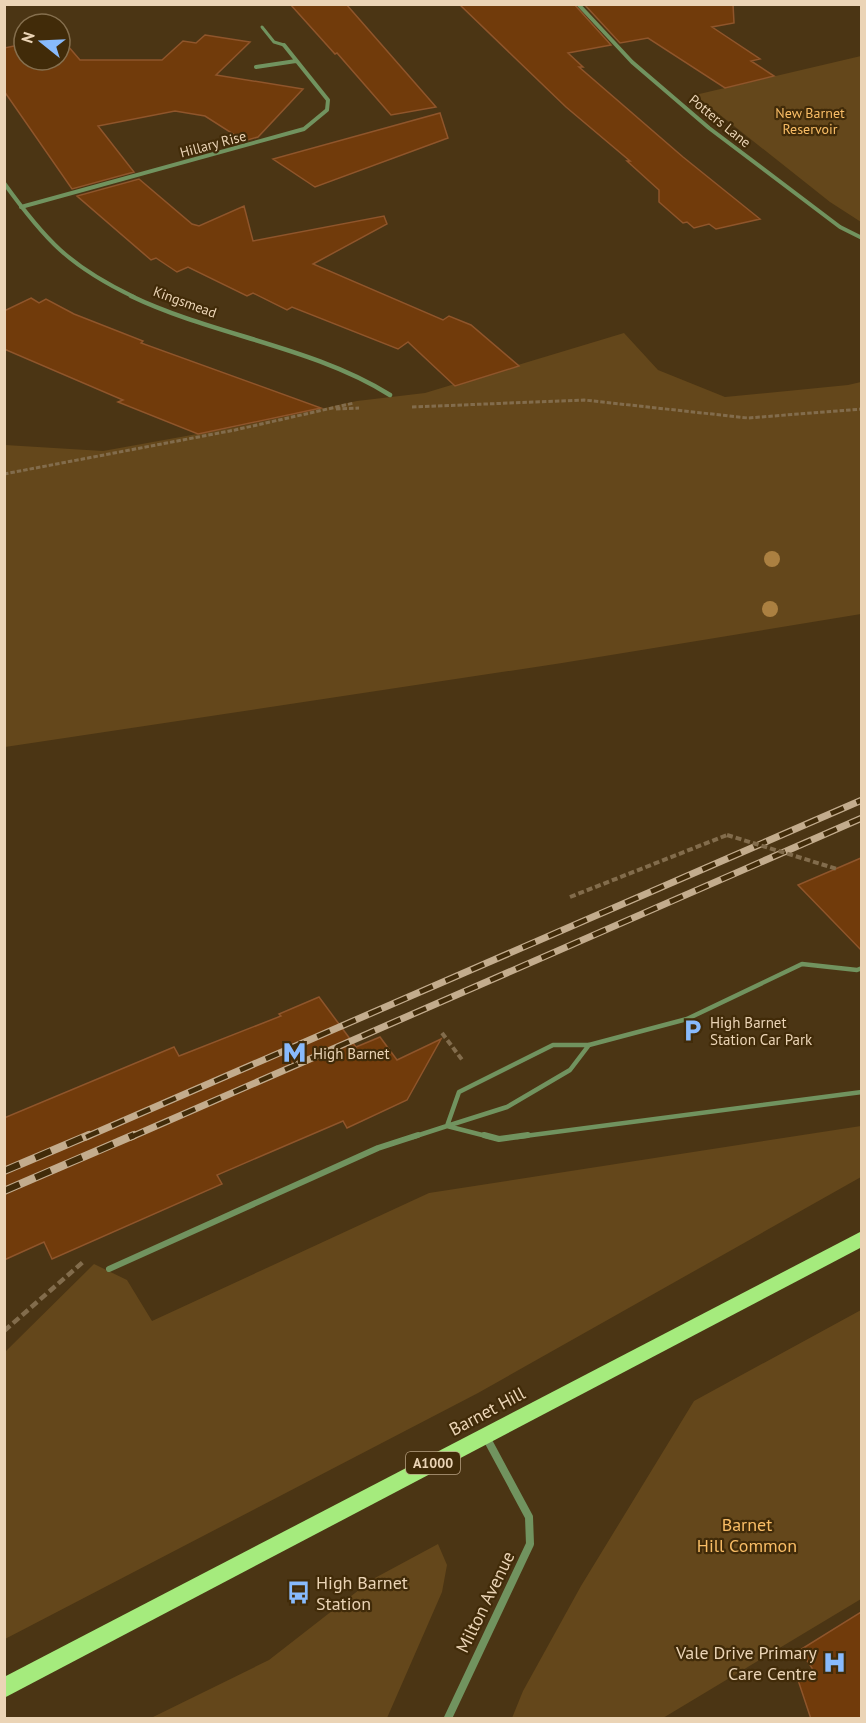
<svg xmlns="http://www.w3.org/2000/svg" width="866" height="1723" font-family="'PT Sans',sans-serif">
<rect width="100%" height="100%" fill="#4b3514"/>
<path fill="#64471b" d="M861 56V222L830 202 695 95Z
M624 333 658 370 725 397 848 385 861 382V614L562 663 5 747V445L103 451 236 427 357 401 425 393Z
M861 1126V1177L478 1393 5 1639V1352L94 1264 127 1280 152 1321 429 1193Z
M861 1310V1599L663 1718H512L523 1691 581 1586 694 1401Z
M438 1544 447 1565 442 1592 387 1718H151L269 1660 373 1579Z"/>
<path fill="#713b0b" stroke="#8f552b" stroke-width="1.5" d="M290 4H346L436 107 391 115 337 53 335 54Z
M459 4H574L611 45 568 53 583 67H579L683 157 760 219 716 229 709 224 694 228 687 222 683 223 659 202V190L627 161H630L566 107Z
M584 4H733L734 23 712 27 760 59 751 61 774 76 725 88 648 38 620 43Z
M205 35 250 42 216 75 303 89 258 137 244 141 205 116 175 111 98 126 134 172 72 189 4 91V48L24 44V60H60L61 38 80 60H162L183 41 196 43Z
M440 113 448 138 315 187 273 159Z
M139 179 192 224 199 226 244 206 253 241 384 216 387 224 313 264 443 320 449 316 471 325 519 366 455 386 408 342 398 349 292 307 287 310 253 293 247 296 188 267 177 272 156 258 151 260 77 196Z
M31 298 39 303 46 299 74 314 143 341 141 343 321 408 198 434 118 402 123 400 4 349V311Z
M861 858V950L798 885Z
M319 997 356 1047 380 1037 397 1060 441 1039 407 1100 347 1128 343 1121 217 1175 222 1184 52 1259 44 1242 4 1260V1118L174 1047 179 1056 281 1016 279 1014Z
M861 1612V1719H811L798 1680 816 1674 800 1650Z"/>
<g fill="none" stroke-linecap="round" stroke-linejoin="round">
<path stroke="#826c4c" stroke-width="3" stroke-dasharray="4.5 2" stroke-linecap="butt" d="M412 407 584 400 748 418 862 409
M336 409 359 408
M4 474 235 430 354 403"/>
<path stroke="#826c4c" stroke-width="4" stroke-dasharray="6 3" stroke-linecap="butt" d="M570 897 727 835
M442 1033 463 1061"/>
<path stroke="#826c4c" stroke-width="4.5" stroke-dasharray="8 4" stroke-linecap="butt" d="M4 1331 83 1262"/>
<path stroke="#71935f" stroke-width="3" d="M262 27 274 42 284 45"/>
<path stroke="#71935f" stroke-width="4.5" d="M447 1126 490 1137
M447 1126 507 1107 570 1070 589 1045
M413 1137 447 1126 459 1092 553 1045H589L687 1019 802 964 857 970 862 968
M517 1137 862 1092"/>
<path stroke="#71935f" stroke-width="6" d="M484 1135 499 1139 528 1135
M109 1269 378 1148 418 1135"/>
<path stroke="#71935f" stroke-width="4" d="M578 4 632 62 709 128 840 227 862 238
M256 67 296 61
M4 183C45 240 69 266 134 297
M21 207 304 129 327 110 328 100 284 45"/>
<path stroke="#71935f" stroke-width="4.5" d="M131 296C212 335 314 347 390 395"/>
<path stroke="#71935f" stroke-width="8" d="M448 1718 530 1544 529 1517 486 1437"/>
<path fill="#a5eb7d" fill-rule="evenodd" d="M862 1231V1247L4 1698V1677Z"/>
<defs>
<path id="rail-far1" d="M86 1137 862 800
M131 1137 862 818"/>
<path id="rail" d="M4 1171 89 1135
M4 1191 134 1135"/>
</defs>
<use href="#rail-far1" stroke="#c3ac8d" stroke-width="7"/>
<use href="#rail" stroke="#c3ac8d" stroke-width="8"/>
<use href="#rail-far1" stroke="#412b09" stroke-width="4.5" stroke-dasharray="14" stroke-linecap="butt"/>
<use href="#rail" stroke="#412b09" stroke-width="6" stroke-dasharray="17" stroke-linecap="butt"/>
<path stroke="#826c4c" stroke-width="4" stroke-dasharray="6 3" stroke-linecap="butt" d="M727 835 837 869"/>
</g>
<g fill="#ab8041">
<circle cx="772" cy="559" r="8"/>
<circle cx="770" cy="609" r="8"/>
</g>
<defs>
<symbol id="parking-bare" viewBox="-9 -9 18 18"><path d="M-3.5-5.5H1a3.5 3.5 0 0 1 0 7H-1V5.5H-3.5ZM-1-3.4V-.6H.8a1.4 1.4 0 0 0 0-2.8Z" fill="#88bafc" stroke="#412b09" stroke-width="2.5" paint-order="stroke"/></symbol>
<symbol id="metro-bare" viewBox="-9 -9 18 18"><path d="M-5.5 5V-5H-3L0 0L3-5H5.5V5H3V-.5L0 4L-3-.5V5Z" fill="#88bafc" stroke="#412b09" stroke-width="2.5" paint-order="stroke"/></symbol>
<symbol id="bus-bare" viewBox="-9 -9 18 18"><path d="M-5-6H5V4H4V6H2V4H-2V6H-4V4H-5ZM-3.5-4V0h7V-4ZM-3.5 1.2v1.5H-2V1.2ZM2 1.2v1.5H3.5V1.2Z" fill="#88bafc" stroke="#412b09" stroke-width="2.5" paint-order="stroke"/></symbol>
<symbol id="hospital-bare" viewBox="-9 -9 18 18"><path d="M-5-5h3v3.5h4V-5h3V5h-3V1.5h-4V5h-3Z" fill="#88bafc" stroke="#412b09" stroke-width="2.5" paint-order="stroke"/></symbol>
</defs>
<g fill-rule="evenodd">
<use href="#parking-bare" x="676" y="1014" width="33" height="33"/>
<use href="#metro-bare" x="278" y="1036" width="33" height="33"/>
<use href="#bus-bare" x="282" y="1576" width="33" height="33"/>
<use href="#hospital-bare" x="818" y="1646" width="33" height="33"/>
</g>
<g text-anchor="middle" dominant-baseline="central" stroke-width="4.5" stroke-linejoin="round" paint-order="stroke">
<g font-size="14" fill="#f9bd66" stroke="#412b09">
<text x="810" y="113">New Barnet<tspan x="810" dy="16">Reservoir</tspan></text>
</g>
<g font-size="14" fill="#ebd4b6" stroke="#412b09">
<text transform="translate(720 121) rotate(39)">Potters Lane</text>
<text transform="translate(213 144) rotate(-15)">Hillary Rise</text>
<text transform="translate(185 302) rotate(20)">Kingsmead</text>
</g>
<rect fill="#412b09" stroke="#b8a182" stroke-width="1.5" x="406" y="1452" width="54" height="22" rx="4.5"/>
<g font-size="14" font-weight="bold" fill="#ebd4b6">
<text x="433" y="1463">A1000</text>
</g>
<g font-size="15" fill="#ebd4b6" stroke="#412b09" text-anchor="start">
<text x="710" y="1022">High Barnet<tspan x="710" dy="17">Station Car Park</tspan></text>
<text x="313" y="1053">High Barnet</text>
</g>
<g font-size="18" fill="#ebd4b6" stroke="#412b09">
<text transform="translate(487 1411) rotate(-28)">Barnet Hill</text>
<text transform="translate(485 1602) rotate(-64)">Milton Avenue</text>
</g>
<g font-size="18" fill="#f9bd66" stroke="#412b09">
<text x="747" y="1524">Barnet<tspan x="747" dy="21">Hill Common</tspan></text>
</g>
<g font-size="18" fill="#ebd4b6" stroke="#412b09" text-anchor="start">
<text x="316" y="1582">High Barnet<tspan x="316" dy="21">Station</tspan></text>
<text x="817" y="1652" text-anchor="end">Vale Drive Primary<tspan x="817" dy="21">Care Centre</tspan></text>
</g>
</g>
<rect width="866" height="1723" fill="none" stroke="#ebd4b6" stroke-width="12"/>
<g transform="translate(42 42) rotate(288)"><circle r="28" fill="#412b09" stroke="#856f4e" stroke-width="1.5"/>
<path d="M0-4.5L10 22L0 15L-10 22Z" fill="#88bafc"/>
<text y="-9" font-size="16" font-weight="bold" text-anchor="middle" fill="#ebd4b6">N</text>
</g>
</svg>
